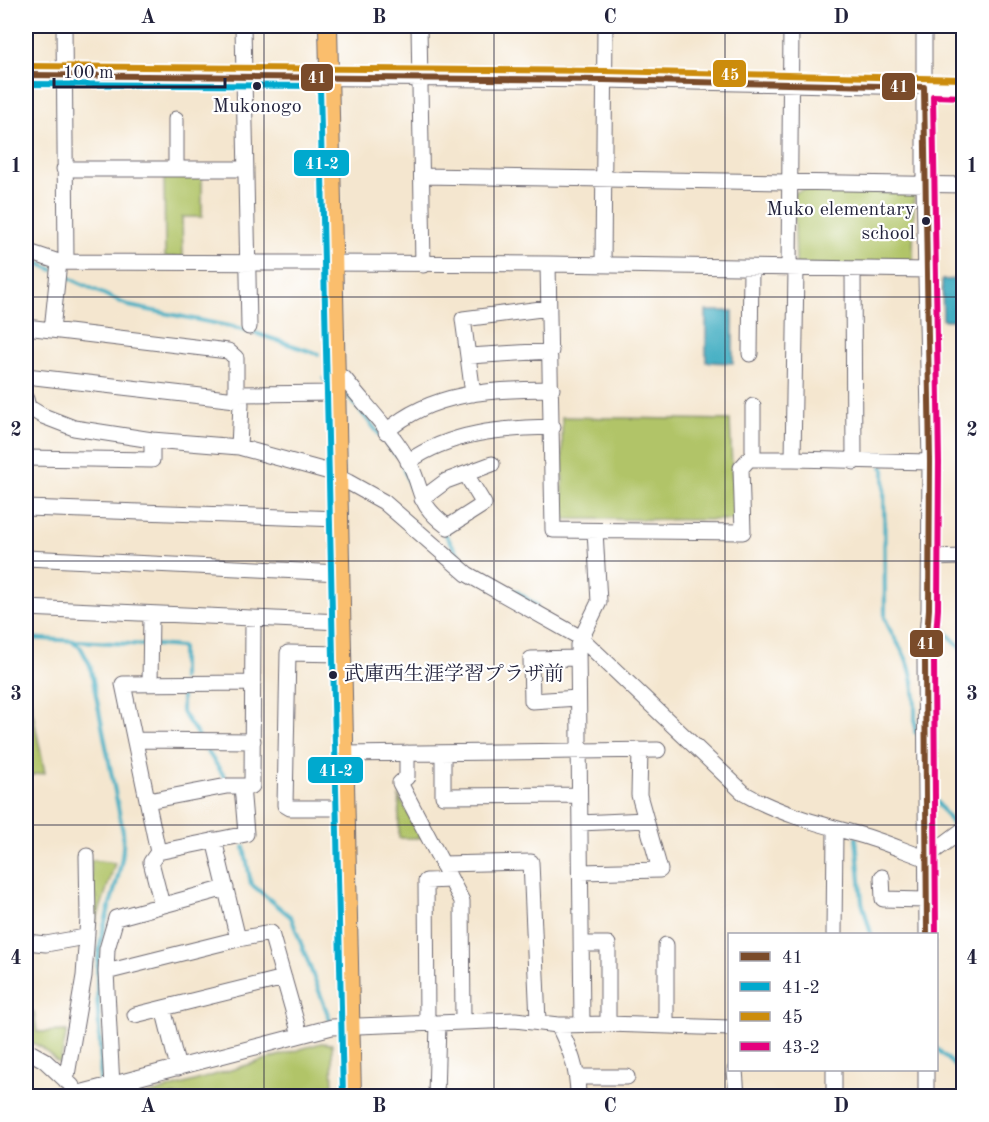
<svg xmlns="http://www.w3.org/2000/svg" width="989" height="1122" font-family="'Old Standard TT','Noto Serif JP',serif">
<rect width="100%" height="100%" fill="#fff"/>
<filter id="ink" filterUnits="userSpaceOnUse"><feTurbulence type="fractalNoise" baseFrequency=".0167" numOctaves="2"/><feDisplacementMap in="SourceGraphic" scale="12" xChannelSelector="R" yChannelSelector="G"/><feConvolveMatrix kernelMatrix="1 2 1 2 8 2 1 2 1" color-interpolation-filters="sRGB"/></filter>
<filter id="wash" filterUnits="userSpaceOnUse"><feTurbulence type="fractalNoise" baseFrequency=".008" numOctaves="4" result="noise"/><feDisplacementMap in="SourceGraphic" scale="24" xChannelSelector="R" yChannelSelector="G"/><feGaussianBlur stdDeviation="1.35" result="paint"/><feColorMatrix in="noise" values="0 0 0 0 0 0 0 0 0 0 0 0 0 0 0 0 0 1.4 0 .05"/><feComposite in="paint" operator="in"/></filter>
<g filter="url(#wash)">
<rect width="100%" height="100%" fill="#f4e6cf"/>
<path fill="#b1c468" stroke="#6a7352" stroke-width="1.5" d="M164 174 202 175V217H182L183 257H165Z
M802 190 909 192 914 197 913 258 905 264 796 265 794 193Z
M562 417 730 420 734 520 563 519Z
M26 680 45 773 26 776Z
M399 797 423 838H399Z
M91 860 115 863 93 932Z
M34 1012 37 1032 67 1031 60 1064 41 1047 26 1040V1014Z
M321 1043 332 1044 333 1096H144Z"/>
<path fill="#45afc3" stroke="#34687f" stroke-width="1.5" d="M960 279 961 320H943L942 280Z
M706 311H733V363L706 362Z"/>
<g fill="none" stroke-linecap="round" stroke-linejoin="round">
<path stroke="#45afc3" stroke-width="4" d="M36 262 53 270
M63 275 129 306 243 329 318 354
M324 379 326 381
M346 393 396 455
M403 467 411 488
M882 467 884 468 885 618C891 636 905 651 910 669 916 689 915 711 915 732L921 735
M443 531 464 562
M505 588 516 591 537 606
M938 624 964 651
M26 638 147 645
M73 642 81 648 90 665 123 832C126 871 106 906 100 945 92 991 103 1037 100 1084
M155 645 182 647V679
M182 686V712L199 737
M930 741 935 743V799L956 829
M204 746 228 782
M856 838 862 902 871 934
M244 847 251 884 291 917 330 1020
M936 1048 964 1074"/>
</g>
</g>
<g filter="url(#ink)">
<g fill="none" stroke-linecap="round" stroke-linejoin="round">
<defs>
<path id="minor" d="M64 26 66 262
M243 26 249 327
M419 26 423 265
M924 26V184L930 462 929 609 925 661 927 934
M26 75 604 80 964 88
M176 119V169
M64 169H246
M422 176 964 185
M26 251 59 262 548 264 928 270
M548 264 553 530 743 532 741 468 749 459H793
M603 265 605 26
M789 268 791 26
M796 269 793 459 930 462
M853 269 854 462
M26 327 228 351 236 358V400L26 376
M52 330 59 262
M750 354 751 268
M469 356 551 351
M335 377 344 378C364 404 394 434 409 462 425 494 415 502 448 527L484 504 467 476
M236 394 337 393
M473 394 463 319 549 308
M26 399 28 407 43 416 74 428 152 440 239 447 326 471 348 482 384 502 467 574 581 638 745 794C781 815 824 825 864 836 884 842 905 851 925 858L964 829
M236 400 241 404 239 447
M753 406V459
M386 432C431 391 495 389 552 389
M26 458 152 460V440
M408 462C450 432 503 428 553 427
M422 499 446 481 492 464
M26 508 339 519
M26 558 341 573
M930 558 964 557
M26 608 341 622
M342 654 288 653 285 805 290 808H345
M578 658 531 659 532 701 578 698
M150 683 151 614
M135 740 253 741
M407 753V777L400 783 462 901 463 1021
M443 753V796L579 795
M344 754 658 750
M148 801 227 786H242
M580 823 646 820
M214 840 238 939 271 933 300 1035
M158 852 123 684 253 683
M442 864 531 862 538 1021
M581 872 660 870 639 795 640 750
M882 877 883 899 925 900
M162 905 151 862 158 852 246 834 242 786H252L253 619
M834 934 835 830
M26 942 46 944 85 937
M583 944H608V1024
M106 972 238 939
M163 1008 178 1068
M135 1015 284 978
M427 1023 426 881 451 880
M582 1024 578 645 599 602 595 531
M558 1025C570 1049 578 1069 578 1096
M666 1025V945
M26 1050 44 1060 72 1086
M735 1070 737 1096
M926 1070V1096
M578 1077H627
M66 1081 84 976 88 918 87 856
M112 1086 106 972 107 949 116 918 226 888
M68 1096 332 1027 515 1020 558 1025 608 1024 730 1028
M436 1096 438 1023
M834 1096V1070"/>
<path id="major" d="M328 26 352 1096"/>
</defs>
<use href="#minor" stroke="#6c676f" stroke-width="17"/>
<use href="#major" stroke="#6c676f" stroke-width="20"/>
<use href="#minor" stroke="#fff" stroke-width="15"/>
<use href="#major" stroke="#fabe6d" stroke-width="18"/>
<defs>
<path id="bus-1" d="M26 75 604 80 924 87 930 462 929 609 925 661 927 934"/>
<path id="bus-2" d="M26 84 320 86 343 1096"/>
<path id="bus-3" d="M26 66 604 71 964 79"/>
<path id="bus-4" d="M936 934 934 661 938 609 939 462 933 96 964 97"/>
</defs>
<use href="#bus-1" stroke="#fff" stroke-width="10"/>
<use href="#bus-2" stroke="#fff" stroke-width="10"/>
<use href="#bus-3" stroke="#fff" stroke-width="10"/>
<use href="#bus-4" stroke="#fff" stroke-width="10"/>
<use href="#bus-1" stroke="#7a4b2a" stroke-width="6"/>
<use href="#bus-2" stroke="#00a9ce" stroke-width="6"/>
<use href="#bus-3" stroke="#cc8c0c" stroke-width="6"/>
<use href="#bus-4" stroke="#e5007d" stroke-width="6"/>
</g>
</g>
<path fill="none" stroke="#22223b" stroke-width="1.5" stroke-opacity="0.55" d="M264 26V1096M494 26V1096M725 26V1096M26 297H964M26 561H964M26 825H964"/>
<g fill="#22223b" stroke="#fff" stroke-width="2">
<circle cx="257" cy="86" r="5"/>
<circle cx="926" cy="221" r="5"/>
<circle cx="333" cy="675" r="5"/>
</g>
<g text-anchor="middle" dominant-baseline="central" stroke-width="4.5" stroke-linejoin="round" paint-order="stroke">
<g font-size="20" fill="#22223b" stroke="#fff">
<text x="257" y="107">Mukonogo</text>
<text x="915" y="210" text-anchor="end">Muko elementary<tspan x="915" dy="24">school</tspan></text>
<text x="344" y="675" text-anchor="start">武庫西生涯学習プラザ前</text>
</g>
</g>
<g stroke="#fff" stroke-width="2">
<rect x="712" y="59" width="35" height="29" rx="6" fill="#cc8c0c"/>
<rect x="300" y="63" width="34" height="29" rx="6" fill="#7a4b2a"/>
<rect x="881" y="72" width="35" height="29" rx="6" fill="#7a4b2a"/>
<rect x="293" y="149" width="57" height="28" rx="6" fill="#00a9ce"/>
<rect x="909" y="629" width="35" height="29" rx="6" fill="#7a4b2a"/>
<rect x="307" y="756" width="57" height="28" rx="6" fill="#00a9ce"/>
</g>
<g font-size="16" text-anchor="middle" font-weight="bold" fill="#fff">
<text x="730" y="80">45</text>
<text x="317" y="83">41</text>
<text x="899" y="92">41</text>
<text x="322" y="169">41-2</text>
<text x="926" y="649">41</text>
<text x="336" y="776">41-2</text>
</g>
<rect width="989" height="1122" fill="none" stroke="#fff" stroke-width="66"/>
<rect x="728" y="933" width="210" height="138" fill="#ffffff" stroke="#a7a7b1" stroke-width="1.5"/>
<rect x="740" y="952" width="30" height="9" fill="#7a4b2a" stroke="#a7a7b1" stroke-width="1.5"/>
<text x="782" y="963" font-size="18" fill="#22223b">41</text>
<rect x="740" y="982" width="30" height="9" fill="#00a9ce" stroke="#a7a7b1" stroke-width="1.5"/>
<text x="782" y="993" font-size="18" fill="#22223b">41-2</text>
<rect x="740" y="1012" width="30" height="9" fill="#cc8c0c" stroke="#a7a7b1" stroke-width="1.5"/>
<text x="782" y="1023" font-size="18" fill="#22223b">45</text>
<rect x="740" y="1042" width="30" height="9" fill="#e5007d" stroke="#a7a7b1" stroke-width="1.5"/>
<text x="782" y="1053" font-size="18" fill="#22223b">43-2</text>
<path d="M54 78v9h171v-9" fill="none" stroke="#22223b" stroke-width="3"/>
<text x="63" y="78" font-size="18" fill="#22223b" stroke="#ffffff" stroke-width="4.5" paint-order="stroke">100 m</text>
<rect x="33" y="33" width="923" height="1056" fill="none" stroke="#22223b" stroke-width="2"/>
<g font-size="20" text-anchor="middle" font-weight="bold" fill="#22223b">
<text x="148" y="23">A</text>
<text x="379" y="23">B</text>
<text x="610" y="23">C</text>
<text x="841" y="23">D</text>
<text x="16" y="172">1</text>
<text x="972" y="172">1</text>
<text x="16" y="436">2</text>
<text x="972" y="436">2</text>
<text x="16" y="700">3</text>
<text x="972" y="700">3</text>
<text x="16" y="964">4</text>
<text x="972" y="964">4</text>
<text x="148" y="1112">A</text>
<text x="379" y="1112">B</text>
<text x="610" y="1112">C</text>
<text x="841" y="1112">D</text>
</g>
</svg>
